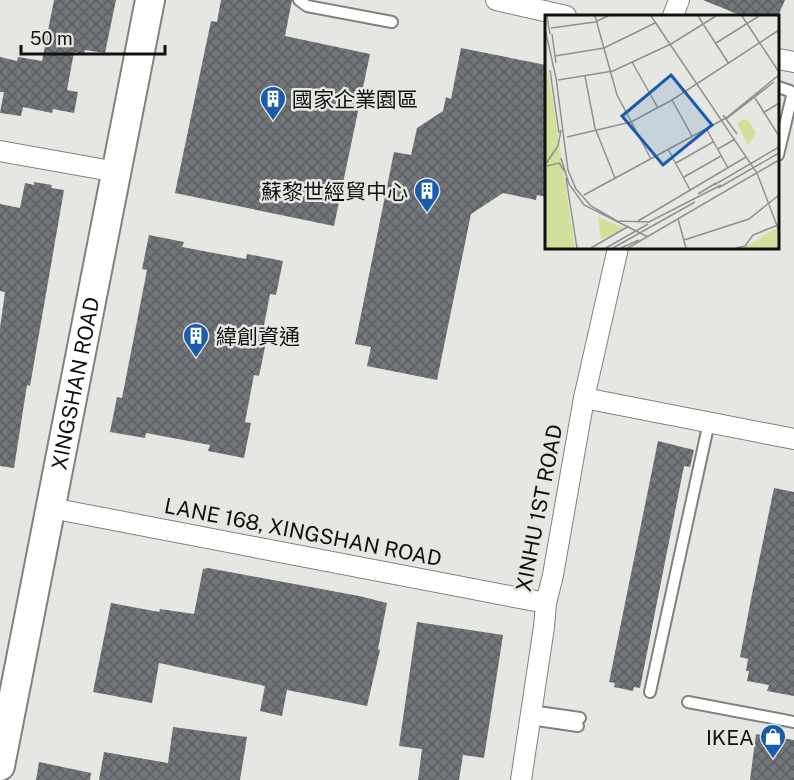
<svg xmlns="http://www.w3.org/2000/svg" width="794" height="780" font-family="'Public Sans','Noto Sans TC',sans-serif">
<defs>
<pattern id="building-cross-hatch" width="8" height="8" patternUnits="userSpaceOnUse" patternTransform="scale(1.5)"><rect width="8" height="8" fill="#727579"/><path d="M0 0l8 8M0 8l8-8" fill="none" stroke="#5c5f62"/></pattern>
</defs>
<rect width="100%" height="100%" fill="#e6e7e2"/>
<path fill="url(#building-cross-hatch)" d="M54 0H116L105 53 85 50 84 54 74 52 67 90 78 92 74 113 53 109 52 113 23 107 21 116 0 113 4 92H0V57L17 61 18 57 42 61Z
M221 0H292L285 36 370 54 334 226 175 193 211 21 217 22Z
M703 0H785L778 16H742Z
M461 48 546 65V197L537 195 536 200 503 193 471 214 437 380 367 366 371 347 355 344 394 152 411 155 417 128 443 111 446 97 451 99Z
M34 182 52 185 51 188 64 190 30 386 27 385 14 468 0 466V328L5 292 0 291V204L20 208 25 183 34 185Z
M149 235 184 242 182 247 246 259 247 254 283 261 276 295 270 294 261 341 266 342 259 376 254 375 245 422 251 423 244 458 208 451 210 445 146 433 145 438 110 432 117 397 122 398 147 270 142 269Z
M658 441 694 450 690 467 684 466 640 688 634 687 633 691 614 687 615 683 609 682Z
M774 488 794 492V696L767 691 769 685 747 681 749 671H746L748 659 740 657 751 599Z
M208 568 359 596 387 603 378 649 380 650 367 706 287 690 282 716 260 711 265 686 159 663 152 703 93 692 111 603 159 612 160 609 194 614 203 569Z
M417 622 503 635 484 758 463 755 459 780H418L422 749 399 746Z
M173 727 247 737 240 780H99L104 752 168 763Z
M756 734 794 740V780H750Z
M39 762 91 773 90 780H36Z"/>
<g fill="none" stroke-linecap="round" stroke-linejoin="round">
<defs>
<path id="lane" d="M299 0 307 6 392 22
M778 87 790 91 792 96 778 155
M650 692 709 422
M688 702 794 722
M531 711 580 718
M530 719 578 726"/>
<path id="street" d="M496 0 566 16
M673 16 679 0
M778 59 794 62
M0 151 117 172
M584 398 794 439
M51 508 546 603
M521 780 544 627 546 603 553 575 584 398 618 248"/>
<g id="secondary">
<path id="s1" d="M0 766 150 0"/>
</g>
</defs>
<use href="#lane" stroke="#81827d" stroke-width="14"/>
<use href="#street" stroke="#81827d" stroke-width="22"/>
<use href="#secondary" stroke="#81827d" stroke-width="32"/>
<use href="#lane" stroke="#fff" stroke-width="10"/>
<use href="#street" stroke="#fff" stroke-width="20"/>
<use href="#secondary" stroke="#fff" stroke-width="28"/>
</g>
<defs>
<symbol id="building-pin" viewBox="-11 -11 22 30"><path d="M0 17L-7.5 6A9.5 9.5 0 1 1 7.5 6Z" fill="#195cac" stroke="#e6e7e2"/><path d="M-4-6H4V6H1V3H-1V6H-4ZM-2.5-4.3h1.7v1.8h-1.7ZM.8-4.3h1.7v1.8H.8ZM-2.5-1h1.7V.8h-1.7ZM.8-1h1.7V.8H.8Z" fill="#fff"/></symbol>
<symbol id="shop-pin" viewBox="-11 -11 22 30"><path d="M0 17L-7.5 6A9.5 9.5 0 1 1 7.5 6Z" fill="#195cac" stroke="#e6e7e2"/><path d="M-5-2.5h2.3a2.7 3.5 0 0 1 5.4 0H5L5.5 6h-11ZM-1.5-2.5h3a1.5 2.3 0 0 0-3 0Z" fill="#fff"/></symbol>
</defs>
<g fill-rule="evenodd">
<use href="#building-pin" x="258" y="84" width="30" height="40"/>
<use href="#building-pin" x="412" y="176" width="30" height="40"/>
<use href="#building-pin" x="181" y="321" width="30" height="40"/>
<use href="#shop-pin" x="758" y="722" width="30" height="40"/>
</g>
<g text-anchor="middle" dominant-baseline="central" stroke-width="5" stroke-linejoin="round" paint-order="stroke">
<g font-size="21" fill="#10110f" stroke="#e6e7e2" text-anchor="start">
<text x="292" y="99">國家企業園區</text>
<text x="408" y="191" text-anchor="end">蘇黎世經貿中心</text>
<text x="216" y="336">緯創資通</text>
<text x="754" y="737" text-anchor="end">IKEA</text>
</g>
<g font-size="21" fill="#10110f" stroke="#e6e7e2">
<text stroke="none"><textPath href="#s1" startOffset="390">XINGSHAN ROAD</textPath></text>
<text transform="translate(539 508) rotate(-79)">XINHU 1ST ROAD</text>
<text transform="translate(303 532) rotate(11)">LANE 168, XINGSHAN ROAD</text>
</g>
</g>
<g transform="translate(545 15)">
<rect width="234" height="234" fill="#e6e7e2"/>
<path d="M199 104 204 106 211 118 203 130 192 108Z" fill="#d1e09b"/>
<path d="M0 45 7 80 30 233H0ZM53 202 77 212 78 214 56 225ZM234 212V233H198L228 215Z" fill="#d1e09b"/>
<path fill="none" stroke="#90918e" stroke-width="1.5" d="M2 1 5 19M50 1 72 80 106 144M106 1 212 158 234 216M153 1 184 49M197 1 234 57M6 13 50 7 63 1M0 14 11 63 23 155 31 174 46 191 72 206 104 207 176 170M7 19 11 48M171 28 214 1M10 41 59 33 110 8M87 47 113 93M5 55 14 118M40 61 50 113 70 163M13 65 68 56 126 29 171 1M210 83 234 121M127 85 147 121M218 98 234 88M178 100 192 119M181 104 229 67M161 113 183 153M22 122 86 107 127 85 234 15M123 134 145 175M173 134 190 124M16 143 24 169 39 190 103 222M131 148 168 127M0 150 13 131 16 115M2 151 14 148 21 158M139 162 176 141M21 163 32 233M169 170 234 132M173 173 234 138M153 179 171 168M39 180 181 103 234 60M133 204 141 233M93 206 201 142M139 225 204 204 234 180M46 233 84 211M61 233 103 209M68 233 150 187M76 233 94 225M83 233 234 145M191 233 200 231 208 220 233 210"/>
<path fill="#195cac" fill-opacity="0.15" stroke="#195cac" stroke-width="3" d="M126 60 167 110 118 150 77 101Z"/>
<rect width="234" height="234" fill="none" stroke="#10110f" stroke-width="3"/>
</g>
<path d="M21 45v9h144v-9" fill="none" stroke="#10110f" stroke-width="3"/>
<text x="30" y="45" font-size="18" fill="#10110f" stroke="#e6e7e2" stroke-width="4.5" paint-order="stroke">50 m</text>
</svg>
